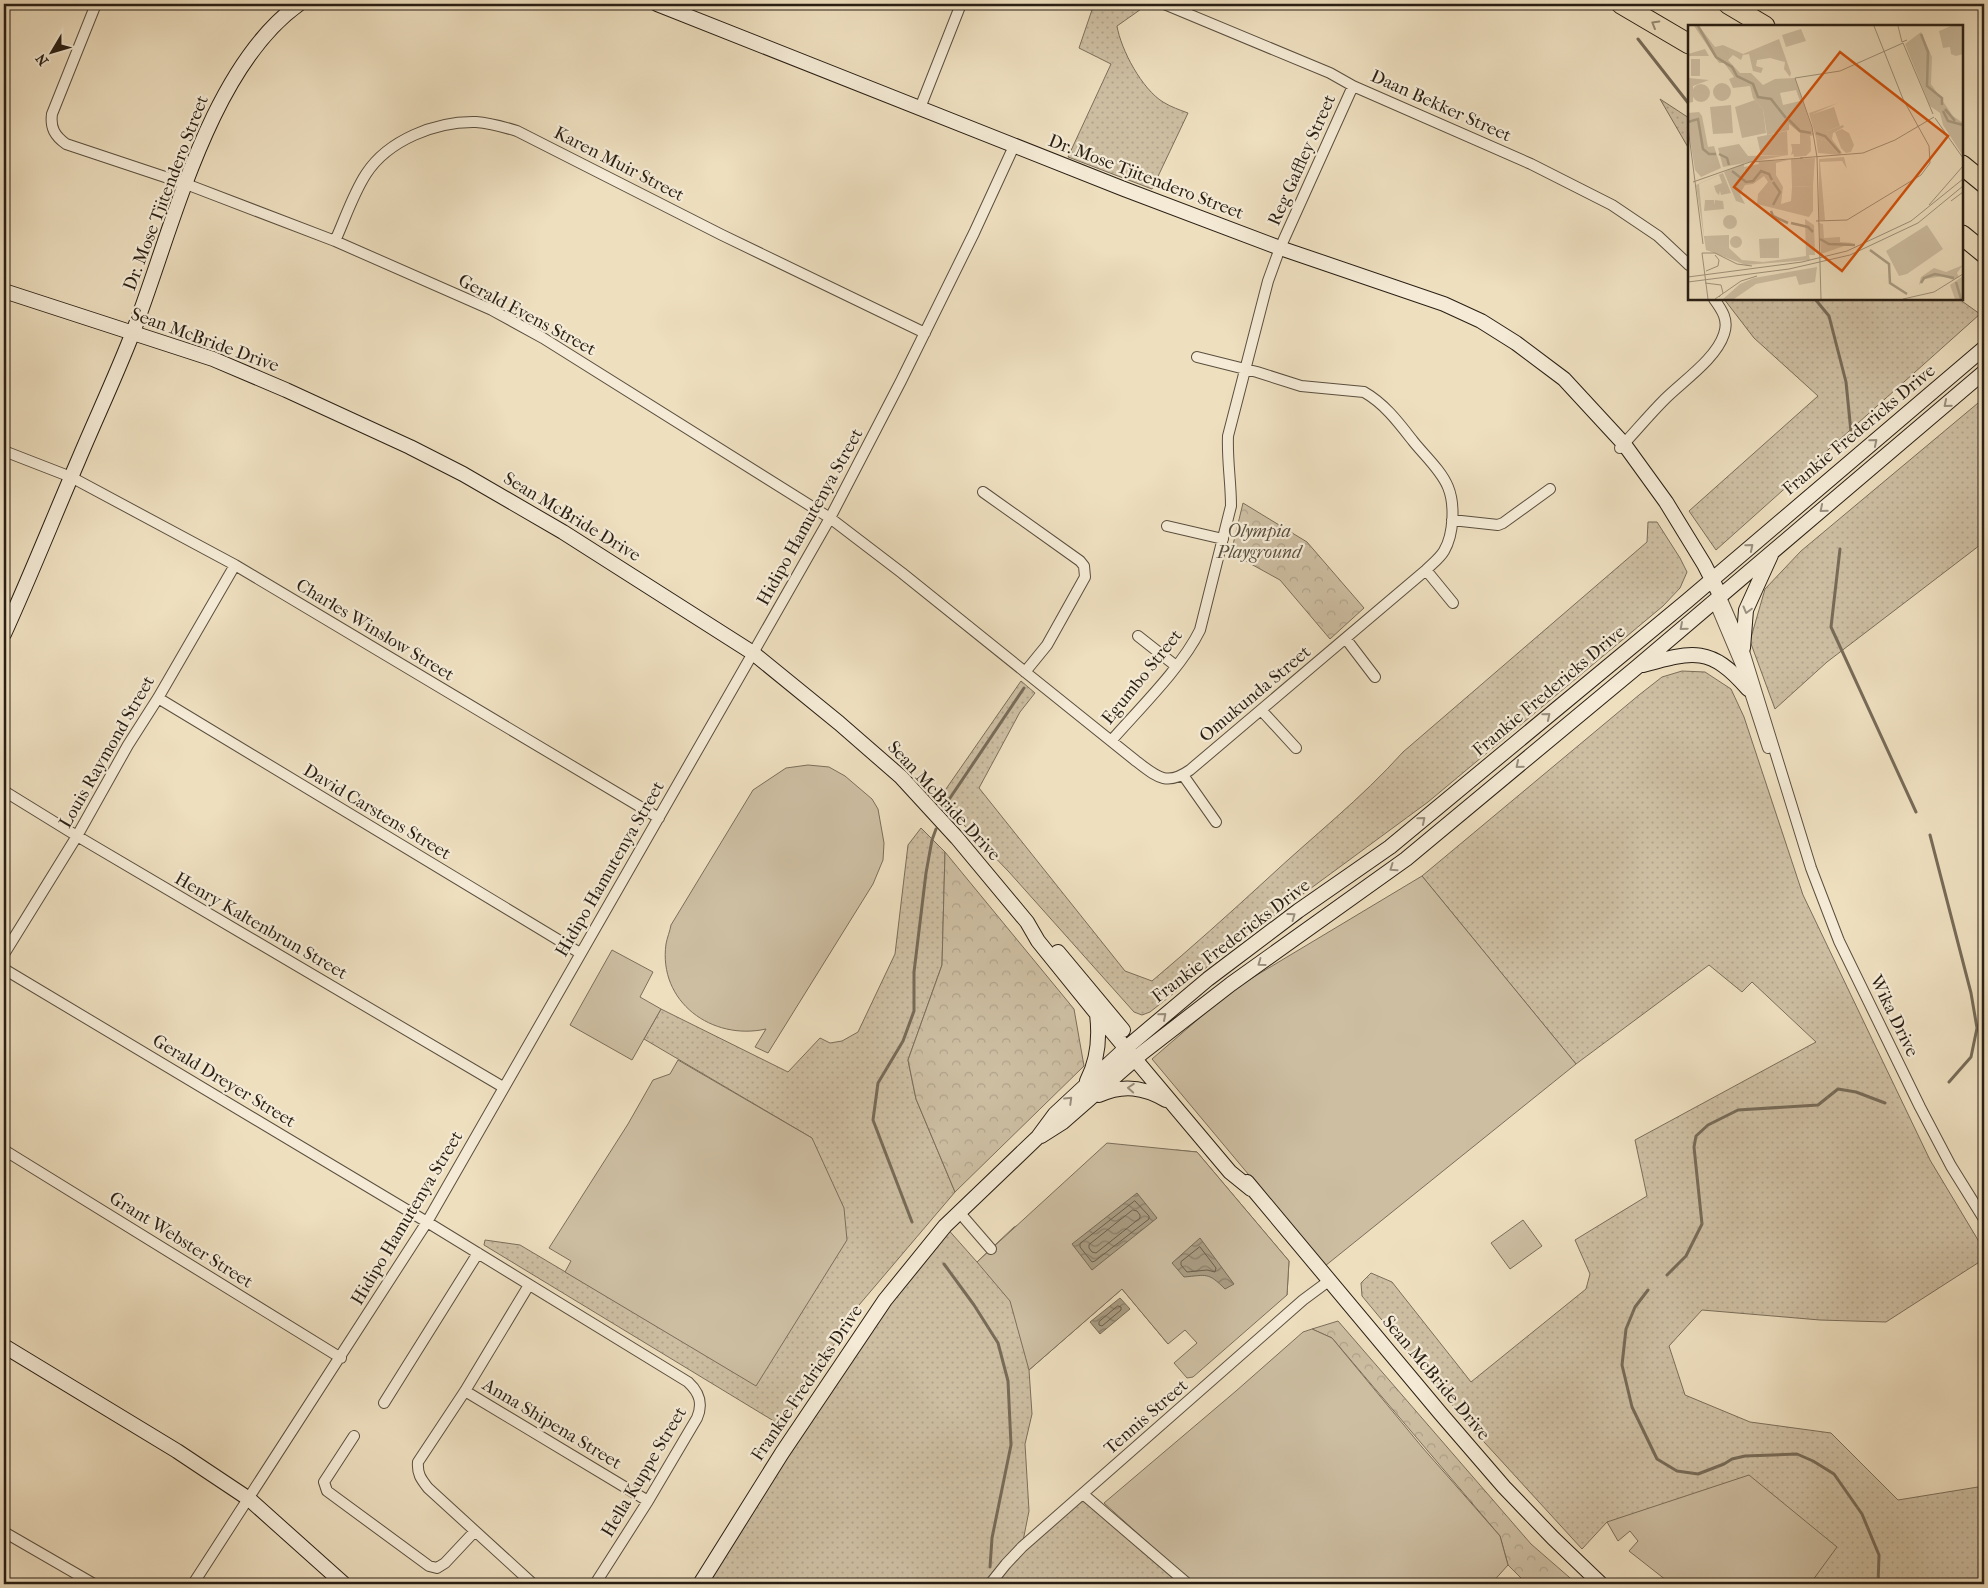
<svg xmlns="http://www.w3.org/2000/svg" width="1988" height="1588" font-family="'IM FELL French Canon',serif">
<defs>
<pattern id="grass-dots" width="8" height="8" patternUnits="userSpaceOnUse" patternTransform="scale(1.25)"><rect width="8" height="8" fill="#cdbea2"/><path d="M2 2h.1M6 6h.1" fill="none" stroke="#b0a38b" stroke-width="1.8" stroke-linecap="round"/></pattern>
<pattern id="forest-crowns" width="20" height="18" patternUnits="userSpaceOnUse" patternTransform="scale(1.25)"><rect width="20" height="18" fill="#cdbea2"/><path d="M2 6a3 3 0 1 1 6 0M12 15a3 3 0 1 1 6 0" fill="none" stroke="#b0a38b"/></pattern>
<pattern id="water-waves" width="16" height="10" patternUnits="userSpaceOnUse" patternTransform="scale(1.25)"><rect width="16" height="10" fill="#ab9e85"/><path d="M0 5q4-4 8 0t8 0" fill="none" stroke="#8b806c"/></pattern>
</defs>
<rect width="100%" height="100%" fill="#eedfbf"/>
<filter id="stains"><feTurbulence type="fractalNoise" baseFrequency=".004" numOctaves="4"/><feColorMatrix values="0 0 0 0 .2 0 0 0 0 .09 0 0 0 0 .02 0 0 0 .5 -.17"/></filter>
<radialGradient id="worn" r=".72"><stop offset=".6" stop-color="#630" stop-opacity="0"/><stop offset="1" stop-color="#630" stop-opacity=".3"/></radialGradient>
<path fill="url(#grass-dots)" stroke="#7b6e5b" d="M1094 4H1137L1144 7 1117 26C1121 50 1142 89 1163 102 1171 107 1180 110 1188 113L1152 189 1068 157 1111 64 1079 48Z
M1660 99 1689 118V149Z
M1724 299H1959L1980 314 1716 550 1689 511 1818 396 1754 338Z
M1984 398V542L1827 662 1775 709 1750 641 1765 589 1801 551Z
M1648 522H1657L1680 558 1687 572 1680 588 1663 606 1428 802 1246 936 1150 1012 1142 1015 1134 1012 1009 872 939 799 1021 681 1035 693 1020 712 979 788 1125 971 1152 981C1191 948 1229 914 1266 880 1312 837 1361 799 1403 752L1647 542Z
M1682 671 1705 672 1731 689 1744 717 1803 895 1930 1160 1984 1250V1259L1886 1322 1820 1320 1702 1310 1669 1346 1685 1395 1750 1422 1831 1433 1898 1500 1984 1486V1584H1810L1836 1547 1607 1522 1582 1549 1474 1431 1362 1296 1361 1283 1371 1273 1392 1282 1471 1382 1586 1289 1590 1274 1575 1240 1647 1196 1635 1140 1816 1042 1752 982 1742 992 1709 965 1576 1064 1422 876 1639 695 1662 677Z
M921 828 945 852 942 965 908 1060 916 1099 955 1192 859 1305 782 1426 484 1245 485 1240 520 1245 756 1385 812 1138 644 1039 661 1009 788 1072 820 1038 830 1043 842 1041 858 1032 895 954 908 845Z
M1176 1150 1197 1152 1289 1261 1287 1295 1206 1306 1168 1344 1122 1289 1029 1370 1032 1414 1025 1444 1029 1511 1022 1546 1083 1494 1188 1584H701L875 1314 945 1226 977 1262 1014 1227 1142 1175Z"/>
<path fill="url(#forest-crowns)" stroke="#7b6e5b" d="M1243 503 1307 542 1364 608 1330 639 1280 580 1231 553Z
M945 852 1074 1009 1084 1066 955 1192 916 1099 908 1060 942 965Z
M1338 1321 1531 1544 1577 1584H1527L1508 1565 1500 1536 1332 1338 1312 1329Z"/>
<path fill="#cdbea2" stroke="#7b6e5b" d="M808 765 829 767 845 776 872 799 878 809 884 843 883 860 873 884 768 1053 755 1047 766 1029C712 1041 658 1002 666 944 667 938 670 931 671 925L753 790 786 768Z
M1422 876 1576 1064 1325 1266 1152 1059 1232 990Z
M612 950 653 972 640 997 661 1009 632 1060 570 1025Z
M678 1060 812 1138 844 1208 847 1240 756 1386 565 1272 571 1261 549 1248 628 1124 653 1080 670 1074Z
M1107 1143 1197 1152 1289 1261 1287 1295 1193 1377 1187 1378 1174 1363 1197 1343 1185 1330 1168 1344 1122 1289 1029 1370 1010 1301 977 1262Z
M1523 1220 1542 1246 1510 1269 1491 1243Z
M1312 1329 1332 1338 1422 1447 1500 1536 1508 1565 1491 1584H1194L1104 1503 1236 1391 1303 1332Z
M1749 1475 1837 1547 1810 1584H1671L1629 1551 1638 1541 1630 1531 1618 1541 1607 1522Z"/>
<path fill="url(#water-waves)" stroke="#776b58" d="M1137 1193 1157 1218 1092 1270 1072 1244Z
M1200 1238 1234 1284 1225 1289C1208 1272 1207 1275 1184 1277L1172 1263Z
M1120 1298 1130 1309 1100 1334 1090 1322Z"/>
<g fill="none" stroke-linecap="round" stroke-linejoin="round">
<path stroke="#6a5e4c" stroke-width="1" d="M1135 1201 1149 1216V1219L1095 1261 1092 1262 1080 1247V1244Z
M1133 1210 1137 1211 1140 1215V1218L1096 1253 1092 1252 1089 1248V1245Z
M1200 1247 1216 1268 1215 1272 1207 1270 1187 1272 1181 1265V1262Z
M1118 1306 1121 1307V1310L1102 1326 1099 1325V1322Z"/>
<path stroke="#776b58" stroke-width="3" d="M1638 39 1689 104
M1815 299 1829 316 1846 382 1852 442
M1840 549 1831 627 1916 812
M944 810 948 801 1024 688
M1930 835 1971 993 1977 1028 1971 1057 1949 1082
M912 1222 873 1120 878 1083 903 1041 914 1011V972L926 873 932 840 936 829
M944 1264 974 1305 998 1343 1008 1381 1011 1445 992 1538 990 1567
M1667 1275 1686 1256 1702 1224 1694 1147 1696 1136 1708 1125 1738 1110 1818 1105 1838 1089 1856 1092 1885 1103
M1648 1290 1635 1307 1626 1329 1622 1365 1632 1407 1657 1459 1677 1471 1698 1474 1724 1464 1732 1459 1745 1456 1797 1454 1813 1461 1834 1474 1862 1514 1879 1555 1878 1584"/>
<defs>
<path id="street" d="M96 4 52 114C50 128 55 136 66 144L186 184 335 241 492 310 543 338 830 518 902 573 1136 761C1156 776 1166 787 1190 770L1426 570C1432 564 1440 558 1444 551 1454 534 1455 504 1448 487 1441 470 1424 455 1413 441 1399 423 1385 404 1364 392L1301 386 1257 372 1197 357
M1164 4 1330 73 1353 86 1531 164 1612 205 1658 236 1689 265
M920 108 961 4
M335 241C345 219 353 194 366 174 388 140 436 121 476 122 490 123 504 127 517 131L722 235 925 333
M1620 448C1635 432 1649 415 1665 399 1683 381 1716 359 1724 334 1729 320 1722 310 1714 299
M4 451 71 477 235 565 659 818
M983 492 1080 561 1084 566 1085 577 1047 645 1025 672
M1452 520 1498 525 1503 523 1550 489
M1167 526 1223 539
M1426 570 1453 603
M1720 595 1743 648 1811 868 1839 941 1920 1107 1951 1166 1984 1219
M1714 601 1741 665 1768 748
M1138 636 1176 666
M1346 639 1375 677
M158 698 580 953
M1262 711 1296 748
M1111 741C1139 709 1182 667 1200 630L1231 506C1231 482 1227 460 1228 436L1268 281 1280 248 1353 86
M1183 775 1216 822
M4 791 77 836 503 1087
M4 954 77 836 128 745 158 698 235 565
M4 969 427 1222 688 1382C700 1393 703 1404 697 1418L648 1501 595 1584
M4 1150 341 1358
M959 1212 991 1249
M529 1285 465 1391 418 1462C417 1474 421 1479 428 1488L533 1584
M465 1391 648 1501
M384 1403 478 1253
M354 1436 324 1482 327 1491 429 1566 437 1568 445 1563 475 1531
M1083 1494 1188 1584
M4 1532 94 1584
M193 1584 427 1222 753 653 830 518 901 381 974 233 1014 146
M990 1584 1006 1564 1022 1547 1303 1300 1330 1280"/>
<path id="secondary" d="M657 4 1124 189 1280 248 1444 304 1481 321 1516 343 1564 379 1624 444 1666 502 1704 564 1720 595
M4 291 213 359 286 390 410 447 463 474 563 532 753 653 839 723 901 777 957 838 1027 922 1038 941 1097 1014 1230 1172 1251 1189
M4 634C30 577 53 519 78 461 96 418 116 376 133 332 172 232 208 69 299 4
M1743 648 1746 610 1771 555
M1643 665C1693 651 1711 646 1748 689
M1058 952 1123 1030
M1087 1081C1098 1060 1100 1038 1097 1014
M1099 1095C1123 1084 1144 1087 1166 1100
M1041 1136 1063 1122 1142 1053 1231 984 1406 859 1637 667 1984 372
M1247 1182 1441 1414 1504 1487 1553 1538 1601 1584
M4 1346 177 1451 249 1499 344 1584
M700 1584 782 1453 885 1300 945 1226 1038 1137 1055 1114 1126 1048 1208 979 1298 911 1390 847 1687 601 1984 348"/>
<path id="highway" d="M1621 4 1689 44
M1728 4 1765 26
M1962 165 1984 183
M1962 235 1984 253"/>
</defs>
<use href="#street" stroke="#5a4f3f" stroke-width="12"/>
<use href="#secondary" stroke="#291f14" stroke-width="16"/>
<use href="#highway" stroke="#291f14" stroke-width="21"/>
<use href="#street" stroke="#f4ead5" stroke-width="10"/>
<use href="#secondary" stroke="#f4ead5" stroke-width="14"/>
<use href="#highway" stroke="#eedfbf" stroke-width="19"/>
</g>
<defs><path id="oneway-chevron" d="M-2-3.5L2.5 0L-2 3.5" fill="none" stroke-width="1.6" stroke-linecap="round" stroke-linejoin="round" transform="scale(1.25)"/></defs>
<use stroke="#958972" href="#oneway-chevron" transform="translate(1655 24) rotate(-150)"/>
<g stroke="#998f7e">
<use href="#oneway-chevron" transform="translate(1947 404) rotate(140)"/>
<use href="#oneway-chevron" transform="translate(1874 442) rotate(-40)"/>
<use href="#oneway-chevron" transform="translate(1823 509) rotate(140)"/>
<use href="#oneway-chevron" transform="translate(1750 547) rotate(-40)"/>
<use href="#oneway-chevron" transform="translate(1747 610) rotate(105)"/>
<use href="#oneway-chevron" transform="translate(1683 627) rotate(139)"/>
<use href="#oneway-chevron" transform="translate(1547 716) rotate(-40)"/>
<use href="#oneway-chevron" transform="translate(1519 765) rotate(140)"/>
<use href="#oneway-chevron" transform="translate(1422 820) rotate(-40)"/>
<use href="#oneway-chevron" transform="translate(1393 868) rotate(145)"/>
<use href="#oneway-chevron" transform="translate(1292 916) rotate(-36)"/>
<use href="#oneway-chevron" transform="translate(1261 963) rotate(144)"/>
<use href="#oneway-chevron" transform="translate(1163 1016) rotate(-41)"/>
<use href="#oneway-chevron" transform="translate(1131 1088) rotate(-176)"/>
<use href="#oneway-chevron" transform="translate(1069 1100) rotate(-44)"/>
</g>
<g text-anchor="middle" dominant-baseline="central" stroke-width="4.5" stroke-linejoin="round" paint-order="stroke">
<g font-size="18" fill="#291f14" stroke="#f4ead5">
<text transform="translate(1441 106) rotate(24)">Daan Bekker Street</text>
<text transform="translate(1302 160) rotate(-66)">Reg Gaffley Street</text>
<text transform="translate(619 164) rotate(27)">Karen Muir Street</text>
<text transform="translate(1146 177) rotate(21)">Dr. Mose Tjitendero Street</text>
<text transform="translate(166 193) rotate(-69)">Dr. Mose Tjitendero Street</text>
<text transform="translate(527 315) rotate(28)">Gerald Evens Street</text>
<text transform="translate(205 340) rotate(20)">Sean McBride Drive</text>
<text transform="translate(1859 430) rotate(-40)">Frankie Fredericks Drive</text>
<text transform="translate(572 517) rotate(31)">Sean McBride Drive</text>
<text transform="translate(810 517) rotate(-61)">Hidipo Hamutenya Street</text>
<text transform="translate(375 630) rotate(31)">Charles Winslow Street</text>
<text transform="translate(1142 677) rotate(-51)">Egumbo Street</text>
<text transform="translate(1549 691) rotate(-40)">Frankie Fredericks Drive</text>
<text transform="translate(1255 694) rotate(-40)">Omukunda Street</text>
<text transform="translate(107 752) rotate(-60)">Louis Raymond Street</text>
<text transform="translate(944 801) rotate(47)">Sean McBride Drive</text>
<text transform="translate(377 812) rotate(31)">David Carstens Street</text>
<text transform="translate(610 869) rotate(-60)">Hidipo Hamutenya Street</text>
<text transform="translate(261 926) rotate(30)">Henry Kaltenbrun Street</text>
<text transform="translate(1231 941) rotate(-37)">Frankie Fredericks Drive</text>
<text transform="translate(1894 1016) rotate(64)">Wika Drive</text>
<text transform="translate(224 1081) rotate(31)">Gerald Dreyer Street</text>
<text transform="translate(407 1218) rotate(-59)">Hidipo Hamutenya Street</text>
<text transform="translate(181 1240) rotate(32)">Grant Webster Street</text>
<text transform="translate(1436 1378) rotate(50)">Sean McBride Drive</text>
<text transform="translate(807 1383) rotate(-56)">Frankie Fredricks Drive</text>
<text transform="translate(1146 1417) rotate(-41)">Tennis Street</text>
<text transform="translate(552 1424) rotate(31)">Anna Shipena Street</text>
<text transform="translate(644 1472) rotate(-59)">Hella Kuppe Street</text>
</g>
<g font-size="18" font-style="italic" fill="#5a4f3f" stroke="#f4ead5">
<text x="1259" y="531">Olympia<tspan x="1259" dy="21">Playground</tspan></text>
</g>
</g>
<g transform="translate(1688 25)">
<rect width="275" height="275" fill="#eedfbf"/>
<path d="M6 1H11L27 22 35 20 55 29 91 14 103 48 102 52 96 44 97 37 82 33 69 35 68 41 75 43 73 48 65 46 61 29 55 30 53 35 45 30 40 35 52 48H63L75 60 87 54 107 53 126 110 122 111 123 120 103 130 106 119H112V108L101 99V105L79 110 75 84 65 73 62 61 45 63 41 54 46 52 42 46 36 38H31ZM108 65 112 76 95 80 92 68ZM263 1H275V29L268 31 263 29 262 22 255 23 251 6ZM113 4 118 16 98 22 94 10ZM233 7 244 32 243 59 265 91 275 98V131L255 100 252 88 242 81 217 19ZM17 24 21 31H1V53L21 55 5 61V77L0 78V29ZM150 78 125 89 139 106 155 100 156 102 145 108 144 114 154 128 152 130 139 116 128 113 121 88ZM11 87 14 91 20 122 26 121 33 143 13 152 7 145 0 101V88ZM156 132 159 144 154 136 132 137 137 195H131V134ZM100 135 88 138V150L95 162 93 179 103 176 104 162 125 161V186L121 192 69 179 70 169 80 157 76 151 65 159 57 160 52 169 57 179 48 176 36 147 56 138V149L71 139 70 136ZM35 148 43 168 33 170 32 166 31 170 28 167 26 161 34 158 31 150 11 159 16 211 41 210V223L54 235 75 237 118 231 117 194 126 200 127 230H121L122 235 58 240 18 225 8 160ZM131 198 135 199 136 213 152 212V217L165 218 133 229ZM239 200 255 224 219 249 211 251 198 226ZM275 240 269 248 271 252 265 255 255 251 237 254 231 260 233 252 246 243 258 247ZM129 242 127 257 111 260 108 251 68 259 46 274H35L52 259 66 253ZM275 251V274H267L262 260Z" fill="#cdbea2" fill-rule="evenodd"/>
<path d="M128 113 139 116 152 130 130 128ZM51 119 60 131 100 130 35 142 30 123Z" fill="#cdbea2"/>
<path d="M3 34H12V51H3ZM25 67a9 9 0 1 1 18 0a9 9 0 1 1-18 0ZM4 68a9 9 0 1 1 18 0a9 9 0 1 1-18 0ZM67 75 75 84 78 108 54 113 47 82ZM43 80 45 108 25 109 22 82ZM146 82 152 101 139 106 130 103 125 89ZM154 104 161 108 166 120 163 127 158 128 153 123 147 107ZM99 106 100 130H73L69 112ZM112 108 122 110 123 126 118 131 106 132 103 119H112ZM127 133 125 161 104 162 103 134ZM71 139 67 152 57 154 56 142ZM17 175H26V180L27 175 35 176 36 184 16 186ZM35 197a7 7 0 1 1 14 0a7 7 0 1 1-14 0ZM42 217a6 6 0 1 1 12 0a6 6 0 1 1-12 0ZM91 213V233H72L71 214Z" fill="#cdbea2"/>
<path fill="none" stroke="#ab9e85" stroke-width="2.5" d="M10 1 28 32 44 42 49 51 65 59 70 72 83 74 98 93M233 9 240 27 239 61 254 73V80M257 84 267 96M255 86 260 96 275 100M101 95 112 106 123 108M0 97 10 94 15 124 21 129H28M128 108 137 111 152 128M31 129 39 133 41 140M44 146 58 157 65 156 73 146 81 149 84 155M85 157 92 167 85 180M83 186 85 191 100 198M103 198 120 202 125 207M132 214 141 219 167 220M182 225 201 239 202 258 219 269M268 257 273 274M233 258 236 253 247 249 266 253"/>
<path fill="none" stroke="#9f927b" stroke-width="1" d="M210 1 214 17 219 15M215 18 245 89M247 93 275 133M0 102 15 219M129 132 124 102 107 53 152 46 215 18M129 132 133 274M112 133 175 128 207 115 246 92M5 157 62 137 115 133M263 176 275 167M241 180 275 141M128 196 159 195 233 150 242 138 241 121 215 74 186 1M18 246 30 241 31 235 27 230M0 252 114 237 159 226 223 196 275 154M0 257 101 244 162 230 230 198 275 161M17 258 33 260 35 268 31 272M20 274 14 228H27L49 239 64 241M27 274 53 256 69 251M215 274 246 267 275 249"/>
<path fill="#d5530d" fill-opacity="0.15" stroke="#d5530d" stroke-width="2.5" d="M152 27 260 111 154 246 46 162Z"/>
<rect width="275" height="275" fill="none" stroke="#291f14" stroke-width="2.5"/>
</g>
<rect width="1988" height="1588" fill="none" stroke="#eedfbf" stroke-width="20"/>
<rect x="5" y="5" width="1978" height="1578" fill="none" stroke="#291f14" stroke-width="2.5"/>
<rect x="10" y="10" width="1968" height="1568" fill="none" stroke="#291f14"/>
<g transform="translate(52 52) rotate(232)" stroke="#f4ead5" stroke-width="4" paint-order="stroke">
<path d="M0-4L9 19L0 12L-9 19Z" fill="#291f14"/>
<text y="-8" font-size="14" font-weight="bold" text-anchor="middle" fill="#291f14">N</text>
</g>
<rect width="100%" height="100%" filter="url(#stains)"/>
<rect width="100%" height="100%" fill="url(#worn)"/>
</svg>
